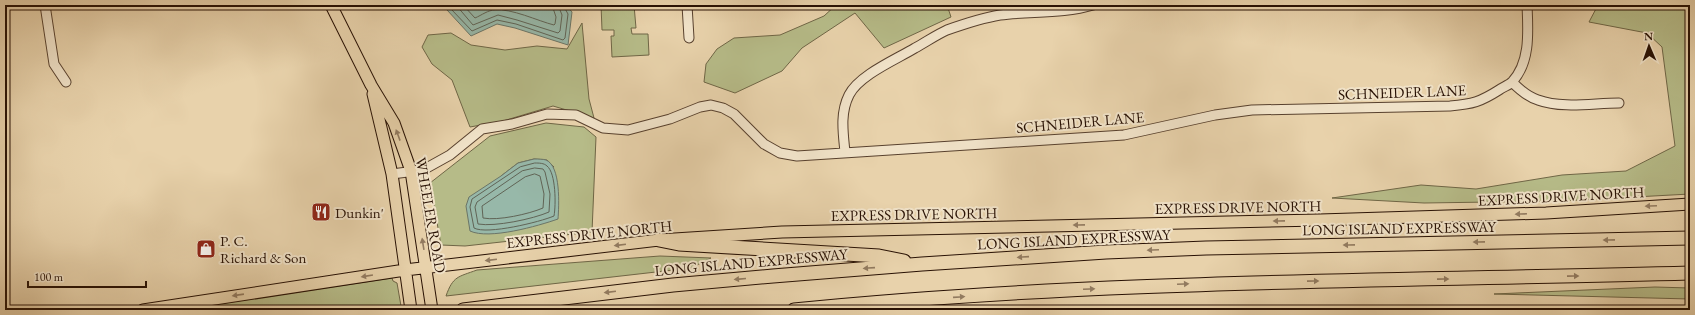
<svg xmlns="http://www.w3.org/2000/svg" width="1695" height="315" font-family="'EB Garamond',serif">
<rect width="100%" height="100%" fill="#e8d2ab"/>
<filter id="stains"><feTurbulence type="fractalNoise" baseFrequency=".005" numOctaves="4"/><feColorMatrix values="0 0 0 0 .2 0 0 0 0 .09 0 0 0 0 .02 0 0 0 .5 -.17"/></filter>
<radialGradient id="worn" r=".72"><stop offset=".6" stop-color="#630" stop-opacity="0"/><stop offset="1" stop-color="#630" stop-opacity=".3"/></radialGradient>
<path fill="#b6bb88" stroke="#6f6646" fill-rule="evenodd" d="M601 5H634L636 28H631L632 34H648L649 55 612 57 611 36H614V30H602Z
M836 5H947L951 17 884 48 855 13 802 48 782 71 735 93 704 82 706 64 717 49 734 38 780 35 824 16Z
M1598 5H1690V194L1561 201 1424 203 1332 198 1421 185 1476 189 1562 175 1626 171 1675 146 1662 47 1647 33 1589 22Z
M582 23 589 99 594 118 553 106 503 121 470 127 452 80 432 64 422 47 428 35 451 33 471 45 505 50 537 46 567 49Z
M546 123 584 127 596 137 592 232 465 246 441 245 430 183 490 136ZM534 159 547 160 554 167 501 176 518 163Z
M660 256 711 258 691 268 446 296C453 276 458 277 477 270Z
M392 278 393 281 397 283 401 306 365 310H178Z
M1655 287 1690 288V299L1494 294Z"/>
<path fill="#97b8a9" stroke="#6b7567" d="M447 5H566L572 12 568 45 515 28 497 24 471 36 447 10Z
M534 159C538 159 543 159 546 160 561 166 559 206 558 219 538 226 489 240 470 231L466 206 469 197 501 176 518 163Z"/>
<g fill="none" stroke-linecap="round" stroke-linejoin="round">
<path stroke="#606456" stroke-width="1" d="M451 5V9L472 31 497 20 516 24 563 40 565 38 568 14 563 5
M456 5 473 25 498 15 517 20 558 33 560 31 562 15 558 5
M463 5 475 18C482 15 488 10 495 10 511 8 538 21 554 25L555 24 556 17 552 5
M535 163C539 163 544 163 547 166 556 173 556 205 554 216 540 222 487 235 474 228L470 207 472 199 520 167Z
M535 168 543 169 545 172 550 194 549 212C533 219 495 227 478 224L475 207 477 202 522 171Z
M535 174 540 176 544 194 543 208C529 214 498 221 483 218L482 206 525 177Z"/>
<defs>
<path id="minor" d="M45 5 54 64 66 82
M687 5 689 38
M1512 82C1519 89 1528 97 1538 100 1563 109 1593 103 1619 103
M845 152C843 132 840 113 849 95 859 75 897 59 915 48 926 42 936 35 947 30 964 24 982 18 1000 15 1031 11 1063 14 1093 5
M392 174 423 170 450 155 482 129 512 124 547 114 576 115 603 128 628 130 670 119 700 107 711 105 723 108 734 114 764 144 780 153 797 156 1124 135 1215 115 1252 110 1450 106C1473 104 1480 102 1499 90 1503 87 1509 85 1512 82 1531 62 1528 30 1527 5"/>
<path id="major" d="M331 5 371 85 394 123 411 171 432 310
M373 94 392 174 411 310
M143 310 405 270 659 240 782 232 1320 220 1546 213 1690 204"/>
<path id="highway" d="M659 240 679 244 879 256 904 261
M463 310 673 285 773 276 922 264 1106 252 1206 248 1690 238
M794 310C1092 280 1391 281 1690 273"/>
</defs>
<use href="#minor" stroke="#58412e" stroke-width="11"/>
<use href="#major" stroke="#281104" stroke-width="13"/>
<use href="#highway" stroke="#281104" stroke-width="15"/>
<use href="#minor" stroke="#f0e2c8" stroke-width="9"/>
<use href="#major" stroke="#e8d2ab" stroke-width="11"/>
<use href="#highway" stroke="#e8d2ab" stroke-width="13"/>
</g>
<defs><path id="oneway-solid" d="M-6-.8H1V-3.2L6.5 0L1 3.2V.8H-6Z"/></defs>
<g fill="#927b60">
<use href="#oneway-solid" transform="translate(398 135) rotate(-110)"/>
<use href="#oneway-solid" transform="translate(1651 206) rotate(177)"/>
<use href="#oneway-solid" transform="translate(1521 214) rotate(178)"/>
<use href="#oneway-solid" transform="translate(1279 221) rotate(179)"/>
<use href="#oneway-solid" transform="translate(1079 225) rotate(179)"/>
<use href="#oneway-solid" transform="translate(1609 240) rotate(179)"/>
<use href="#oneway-solid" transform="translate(1479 242) rotate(179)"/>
<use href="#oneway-solid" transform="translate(423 244) rotate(-99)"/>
<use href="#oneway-solid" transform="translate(620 245) rotate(173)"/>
<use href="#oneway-solid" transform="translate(1349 245) rotate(179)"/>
<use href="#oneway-solid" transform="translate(1153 250) rotate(178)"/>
<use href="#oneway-solid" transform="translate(1023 257) rotate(176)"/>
<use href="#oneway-solid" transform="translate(491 260) rotate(173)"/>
<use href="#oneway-solid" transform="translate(869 268) rotate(176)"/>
<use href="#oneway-solid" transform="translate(367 276) rotate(171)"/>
<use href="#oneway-solid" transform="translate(1573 276) rotate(-1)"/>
<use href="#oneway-solid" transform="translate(740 279) rotate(175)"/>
<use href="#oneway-solid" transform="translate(1443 279) rotate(-1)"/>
<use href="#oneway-solid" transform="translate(1313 281) rotate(-1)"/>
<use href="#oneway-solid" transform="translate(1183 284) rotate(-3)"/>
<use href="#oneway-solid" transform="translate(1089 289) rotate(-3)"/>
<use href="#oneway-solid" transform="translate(610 292) rotate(173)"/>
<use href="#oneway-solid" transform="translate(238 295) rotate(172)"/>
<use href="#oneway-solid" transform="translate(959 297) rotate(-4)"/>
</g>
<defs>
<symbol id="restaurant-square" viewBox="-11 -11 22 22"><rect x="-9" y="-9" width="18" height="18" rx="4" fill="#8f2418" stroke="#f0e2c8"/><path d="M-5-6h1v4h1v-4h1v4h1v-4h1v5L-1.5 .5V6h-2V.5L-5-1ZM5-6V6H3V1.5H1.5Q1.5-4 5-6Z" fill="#fff"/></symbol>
<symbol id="shop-square" viewBox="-11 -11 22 22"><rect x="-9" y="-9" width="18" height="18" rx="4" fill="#8f2418" stroke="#f0e2c8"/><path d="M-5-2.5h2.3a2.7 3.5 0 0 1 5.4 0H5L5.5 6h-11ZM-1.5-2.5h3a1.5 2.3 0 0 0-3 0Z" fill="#fff"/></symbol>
</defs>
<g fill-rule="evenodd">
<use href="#restaurant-square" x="310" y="201" width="22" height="22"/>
<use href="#shop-square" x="195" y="238" width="22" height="22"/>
</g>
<g text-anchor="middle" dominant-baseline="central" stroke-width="4" stroke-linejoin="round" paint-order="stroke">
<g font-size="15" fill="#281104" stroke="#f0e2c8">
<text transform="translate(1402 92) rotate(-2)">SCHNEIDER LANE</text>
<text transform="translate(1080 122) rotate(-5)">SCHNEIDER LANE</text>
<text transform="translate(1561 196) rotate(-3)">EXPRESS DRIVE NORTH</text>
<text transform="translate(1238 207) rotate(-1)">EXPRESS DRIVE NORTH</text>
<text transform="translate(914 214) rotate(-1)">EXPRESS DRIVE NORTH</text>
<text transform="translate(431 215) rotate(80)">WHEELER ROAD</text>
<text transform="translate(1399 228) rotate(-1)">LONG ISLAND EXPRESSWAY</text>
<text transform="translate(589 234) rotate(-6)">EXPRESS DRIVE NORTH</text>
<text transform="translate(1074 239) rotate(-3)">LONG ISLAND EXPRESSWAY</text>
<text transform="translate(751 262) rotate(-5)">LONG ISLAND EXPRESSWAY</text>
</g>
<g font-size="15" fill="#281104" stroke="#f0e2c8" text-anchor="start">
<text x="335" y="212">Dunkin'</text>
<text x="220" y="240">P. C.<tspan x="220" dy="17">Richard &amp; Son</tspan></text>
</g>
</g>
<rect width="1695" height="315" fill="none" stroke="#e8d2ab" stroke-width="20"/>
<rect x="6" y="6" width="1683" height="303" fill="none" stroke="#281104" stroke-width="2"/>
<rect x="10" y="10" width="1675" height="295" fill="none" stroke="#281104"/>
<g transform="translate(1649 46) rotate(358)" stroke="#f0e2c8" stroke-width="3" paint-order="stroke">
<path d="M0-3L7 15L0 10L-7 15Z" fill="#281104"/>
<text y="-6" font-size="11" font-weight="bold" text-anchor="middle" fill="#281104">N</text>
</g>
<path d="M28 281v6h118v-6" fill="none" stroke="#281104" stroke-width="2"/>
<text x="34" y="281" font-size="12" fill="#281104" stroke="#f0e2c8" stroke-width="3" paint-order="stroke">100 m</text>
<rect width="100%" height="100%" filter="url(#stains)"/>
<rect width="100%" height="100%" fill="url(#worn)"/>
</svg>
